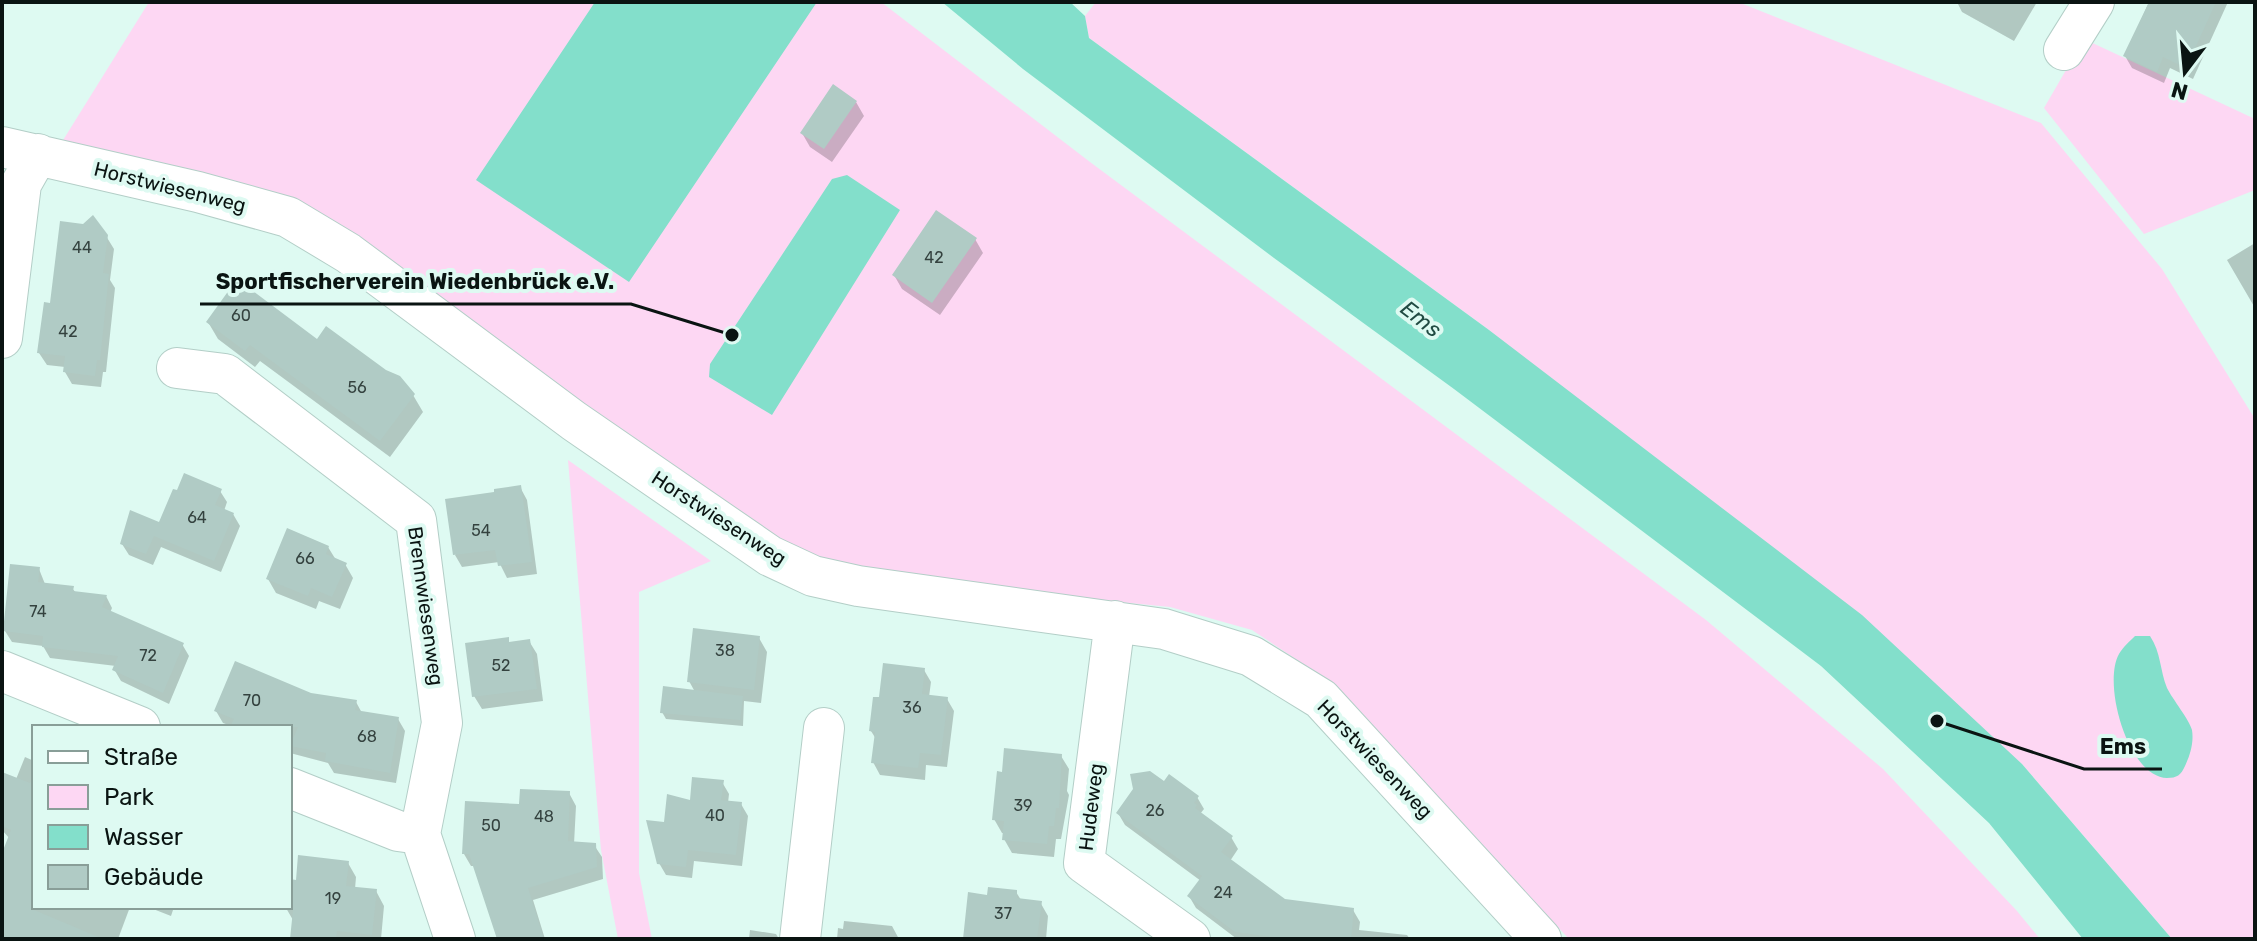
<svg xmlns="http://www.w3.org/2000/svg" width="2257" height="941" font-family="Rubik,sans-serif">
<rect width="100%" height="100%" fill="#defaf2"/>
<path fill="#fdd7f3" d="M149 2H881L1090 162 1706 620 1883 769 2017 911 2040 939H1569L1332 683 1252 630 1170 607 859 576 772 542 402 272 60 145Z
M1096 2H1738L2041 123 2162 269 2255 419V939H2172L2022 764 1489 330 1089 38 1085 16Z
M2084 39 2255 119V190L2144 234 2044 108Z
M568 460 711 561 639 592V873L652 939H618L601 850Z"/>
<path fill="#83dfcb" d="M595 2H817L629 282 476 180Z
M942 2H1070L1085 16 1089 38 1489 330 1862 615 2022 764 2172 939H2083L1989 823 1821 666 1454 389 1274 258 1023 69Z
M847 175 900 210 772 415 709 377 710 364 832 179Z
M2135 636H2150C2161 652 2160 671 2167 688 2173 700 2189 719 2192 730 2194 743 2190 755 2185 766 2181 775 2177 778 2167 778 2128 777 2102 684 2119 654 2123 647 2130 641 2135 636Z"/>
<path fill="#0003" d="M1957 2H2037L2014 41 1962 12Z
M2149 2H2228L2193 79 2170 68 2164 83 2132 68 2125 56Z
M856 102 864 116 832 162 810 147 802 133Z
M83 226 106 236 114 249 110 280 115 288 106 372H103L101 387 72 384 65 372V367L47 365 39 353 52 305Z
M975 239 983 253 940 315 902 289 894 275Z
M2255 243V308L2227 260Z
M208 322 317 342 413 395 423 412 390 457 260 361 255 367 218 339Z
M520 487 527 500 537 574 507 578 499 562 462 567 455 555Z
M220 491 227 502 224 511 233 514 240 526 221 572 161 547 153 565 129 555 122 544Z
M328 547 336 560 345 564 353 578 340 609 319 601 316 609 276 593 268 579Z
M39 569 45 584 72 588 76 593 106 596 112 608 110 613 182 644 189 656 169 704 121 681 114 669 116 666 50 658 43 646 12 642 5 631Z
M759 638 767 652 761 703 744 701 743 726 666 719 662 712 695 692 689 681Z
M507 639 510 644 529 641 537 654 543 701 482 709 474 696Z
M924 670 931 682 929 697 947 699 954 711 947 767 926 765 925 780 880 775 873 762 876 739 871 731Z
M310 695 356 702 362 713 398 719 405 731 396 783 334 773 328 763 290 753V727H234L223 723 216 711Z
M1061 756 1069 769 1067 791 1069 795 1061 839H1056L1054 857 1012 853 1004 839 1005 833H1002L994 819Z
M25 757 34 761V907H130L118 939H2V874L10 839 2 830V814Z
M722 782 729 794 728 803 741 804 748 816 742 866 694 861 692 878 666 875 659 863 665 824Z
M1164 784 1197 797 1204 809 1200 814 1231 837 1238 849 1230 861 1284 901 1353 910 1360 922 1359 930 1407 935 1410 939H1237L1196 908 1189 896 1201 881 1125 825 1118 813Z
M569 793 576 806 574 844 594 845 602 857 603 879 533 900 545 939H491L498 937 475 866H471L464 854 521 806Z
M348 863 356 877 355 889 376 891 384 906 381 939H291L293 920 286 908 290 907V881L297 882Z
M1016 892 1021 900 1040 902 1048 916 1046 939H965L989 897Z
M148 907H174L171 916Z
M844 921 892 926 899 939H837L838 928 843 929Z
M750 930 776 934 779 939H749Z"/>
<path fill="#b0cbc5" d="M2149 2H2216L2186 68 2163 57 2157 72 2123 56Z
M833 84 857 101 824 149 800 133Z
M936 210 977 238 932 303 892 275Z
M93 215 108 235 103 273 109 274 100 360H97L95 376 63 372 65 356 37 353 44 302 50 303 60 221 83 224Z
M237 279 317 339 326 326 386 370 400 376 415 394 380 441 250 345 245 351 206 322Z
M184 473 222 489 215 505 234 513 214 561 154 536 146 554 120 544 130 510 159 522 173 489 177 490Z
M521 485 532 562 498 566 495 550 453 555 445 499 494 492V489Z
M287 528 329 546 326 554 347 563 332 597 311 588 308 596 266 579Z
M10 564 40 567 38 582 74 586 73 591 107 595 102 607 184 643 163 693 112 670 118 656 42 647 43 636 3 631Z
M693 628 760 636 754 690 687 682Z
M509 637V642L530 639 537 689 472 697 465 643Z
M235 661 311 693 357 700 355 710 399 717 390 773 325 761 326 753 290 746 298 727H230L234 719 214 711Z
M883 663 925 668 922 694 948 697 941 755 920 753 918 768 871 763 875 732 869 731 873 697H879Z
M663 686 743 696 740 720 660 713Z
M1004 748 1062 754 1059 808H1056L1054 826H1049L1047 844 1002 840 1004 821 992 820 997 771 1002 772Z
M1150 771 1164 781 1169 774 1199 796 1194 803 1197 805 1195 808 1233 836 1221 852 1285 899 1354 908 1351 939H1290L1235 932 1187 896 1202 876 1116 813 1133 789 1130 774Z
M2 772 30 783 34 777V910L103 939H2V853L11 830 2 826Z
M692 777 724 780 721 800 742 802 736 855 688 850 686 867 657 864 646 820 664 822 667 794 690 800Z
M520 789 570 791 568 841 596 843 597 867 528 888 544 939H497L469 854H462L465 801 519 804Z
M298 855 349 861 346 886 377 889 372 935 337 931 336 939H290L293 910 290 909V879L296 880Z
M988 887 1017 890V898L1042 901 1037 939H963L968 892 987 895Z"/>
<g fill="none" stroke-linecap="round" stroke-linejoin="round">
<defs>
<path id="minor" d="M2064 50 2094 2
M2 147 198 192 288 217 348 253 574 421 770 556 813 576 858 586 1164 629 1251 656 1321 699 1541 939
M2 338 21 184 38 154
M177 368 225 374 416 520 442 723 420 834 455 939
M1115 621 1084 863 1190 939
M2 671 140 727
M290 788 398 831 420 834
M800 939 824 728"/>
</defs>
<use href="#minor" stroke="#b3cec7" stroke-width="42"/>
<use href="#minor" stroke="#fff" stroke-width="40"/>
</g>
<g text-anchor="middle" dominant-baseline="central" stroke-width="8" stroke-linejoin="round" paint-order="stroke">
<g font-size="16" fill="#34423f">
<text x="82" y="247">44</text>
<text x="934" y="257">42</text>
<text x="241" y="315">60</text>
<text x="68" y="331">42</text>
<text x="357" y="387">56</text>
<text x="197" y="517">64</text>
<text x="481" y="530">54</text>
<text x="305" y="558">66</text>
<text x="38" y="611">74</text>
<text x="725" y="650">38</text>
<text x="148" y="655">72</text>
<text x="501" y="665">52</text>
<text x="252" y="700">70</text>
<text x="912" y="707">36</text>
<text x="367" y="736">68</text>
<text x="1023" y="805">39</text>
<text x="1155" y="810">26</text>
<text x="715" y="815">40</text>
<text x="544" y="816">48</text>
<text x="491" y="825">50</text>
<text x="1223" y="892">24</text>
<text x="333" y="898">19</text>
<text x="1003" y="913">37</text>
</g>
<g font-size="20" fill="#0a1412" stroke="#defaf2">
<text transform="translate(170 187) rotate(14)">Horstwiesenweg</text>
<text transform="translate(719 518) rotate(33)">Horstwiesenweg</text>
<text transform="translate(426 606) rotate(82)">Brennwiesenweg</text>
<text transform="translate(1375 759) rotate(46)">Horstwiesenweg</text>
<text transform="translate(1091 807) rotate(-83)">Hudeweg</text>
</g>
<g font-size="22" font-style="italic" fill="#214b43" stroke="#defaf2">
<text transform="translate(1421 319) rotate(38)">Ems</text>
</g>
</g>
<path fill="none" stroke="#0a1412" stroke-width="3" d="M732 335L631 304H200M1937 721L2084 769H2162"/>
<g fill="#0a1412" stroke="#defaf2" stroke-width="3">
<circle cx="732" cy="335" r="8"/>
<circle cx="1937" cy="721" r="8"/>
</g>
<g font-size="22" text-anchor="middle" font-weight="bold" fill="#0a1412" stroke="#defaf2" stroke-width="8" stroke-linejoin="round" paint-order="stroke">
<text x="415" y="289">Sportfischerverein Wiedenbrück e.V.</text>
<text x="2123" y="754">Ems</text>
</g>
<rect width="2257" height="941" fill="none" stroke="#0a1412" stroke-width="8"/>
<rect x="32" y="725" width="260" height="184" fill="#defaf2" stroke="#899e98" stroke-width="2"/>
<rect x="48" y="751" width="40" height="12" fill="#ffffff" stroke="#899e98" stroke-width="2"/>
<text x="104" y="765" font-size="24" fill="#0a1412">Straße</text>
<rect x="48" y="785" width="40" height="24" fill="#fdd7f3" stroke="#899e98" stroke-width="2"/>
<text x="104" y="805" font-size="24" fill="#0a1412">Park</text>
<rect x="48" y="825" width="40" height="24" fill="#83dfcb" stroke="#899e98" stroke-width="2"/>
<text x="104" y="845" font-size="24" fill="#0a1412">Wasser</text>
<rect x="48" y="865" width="40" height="24" fill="#b0cbc5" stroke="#899e98" stroke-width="2"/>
<text x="104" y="885" font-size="24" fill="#0a1412">Gebäude</text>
<g transform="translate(2185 72) rotate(196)" stroke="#defaf2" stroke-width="6" paint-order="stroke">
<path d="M0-6L14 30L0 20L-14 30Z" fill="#0a1412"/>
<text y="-12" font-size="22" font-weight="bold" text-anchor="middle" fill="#0a1412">N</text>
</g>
</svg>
